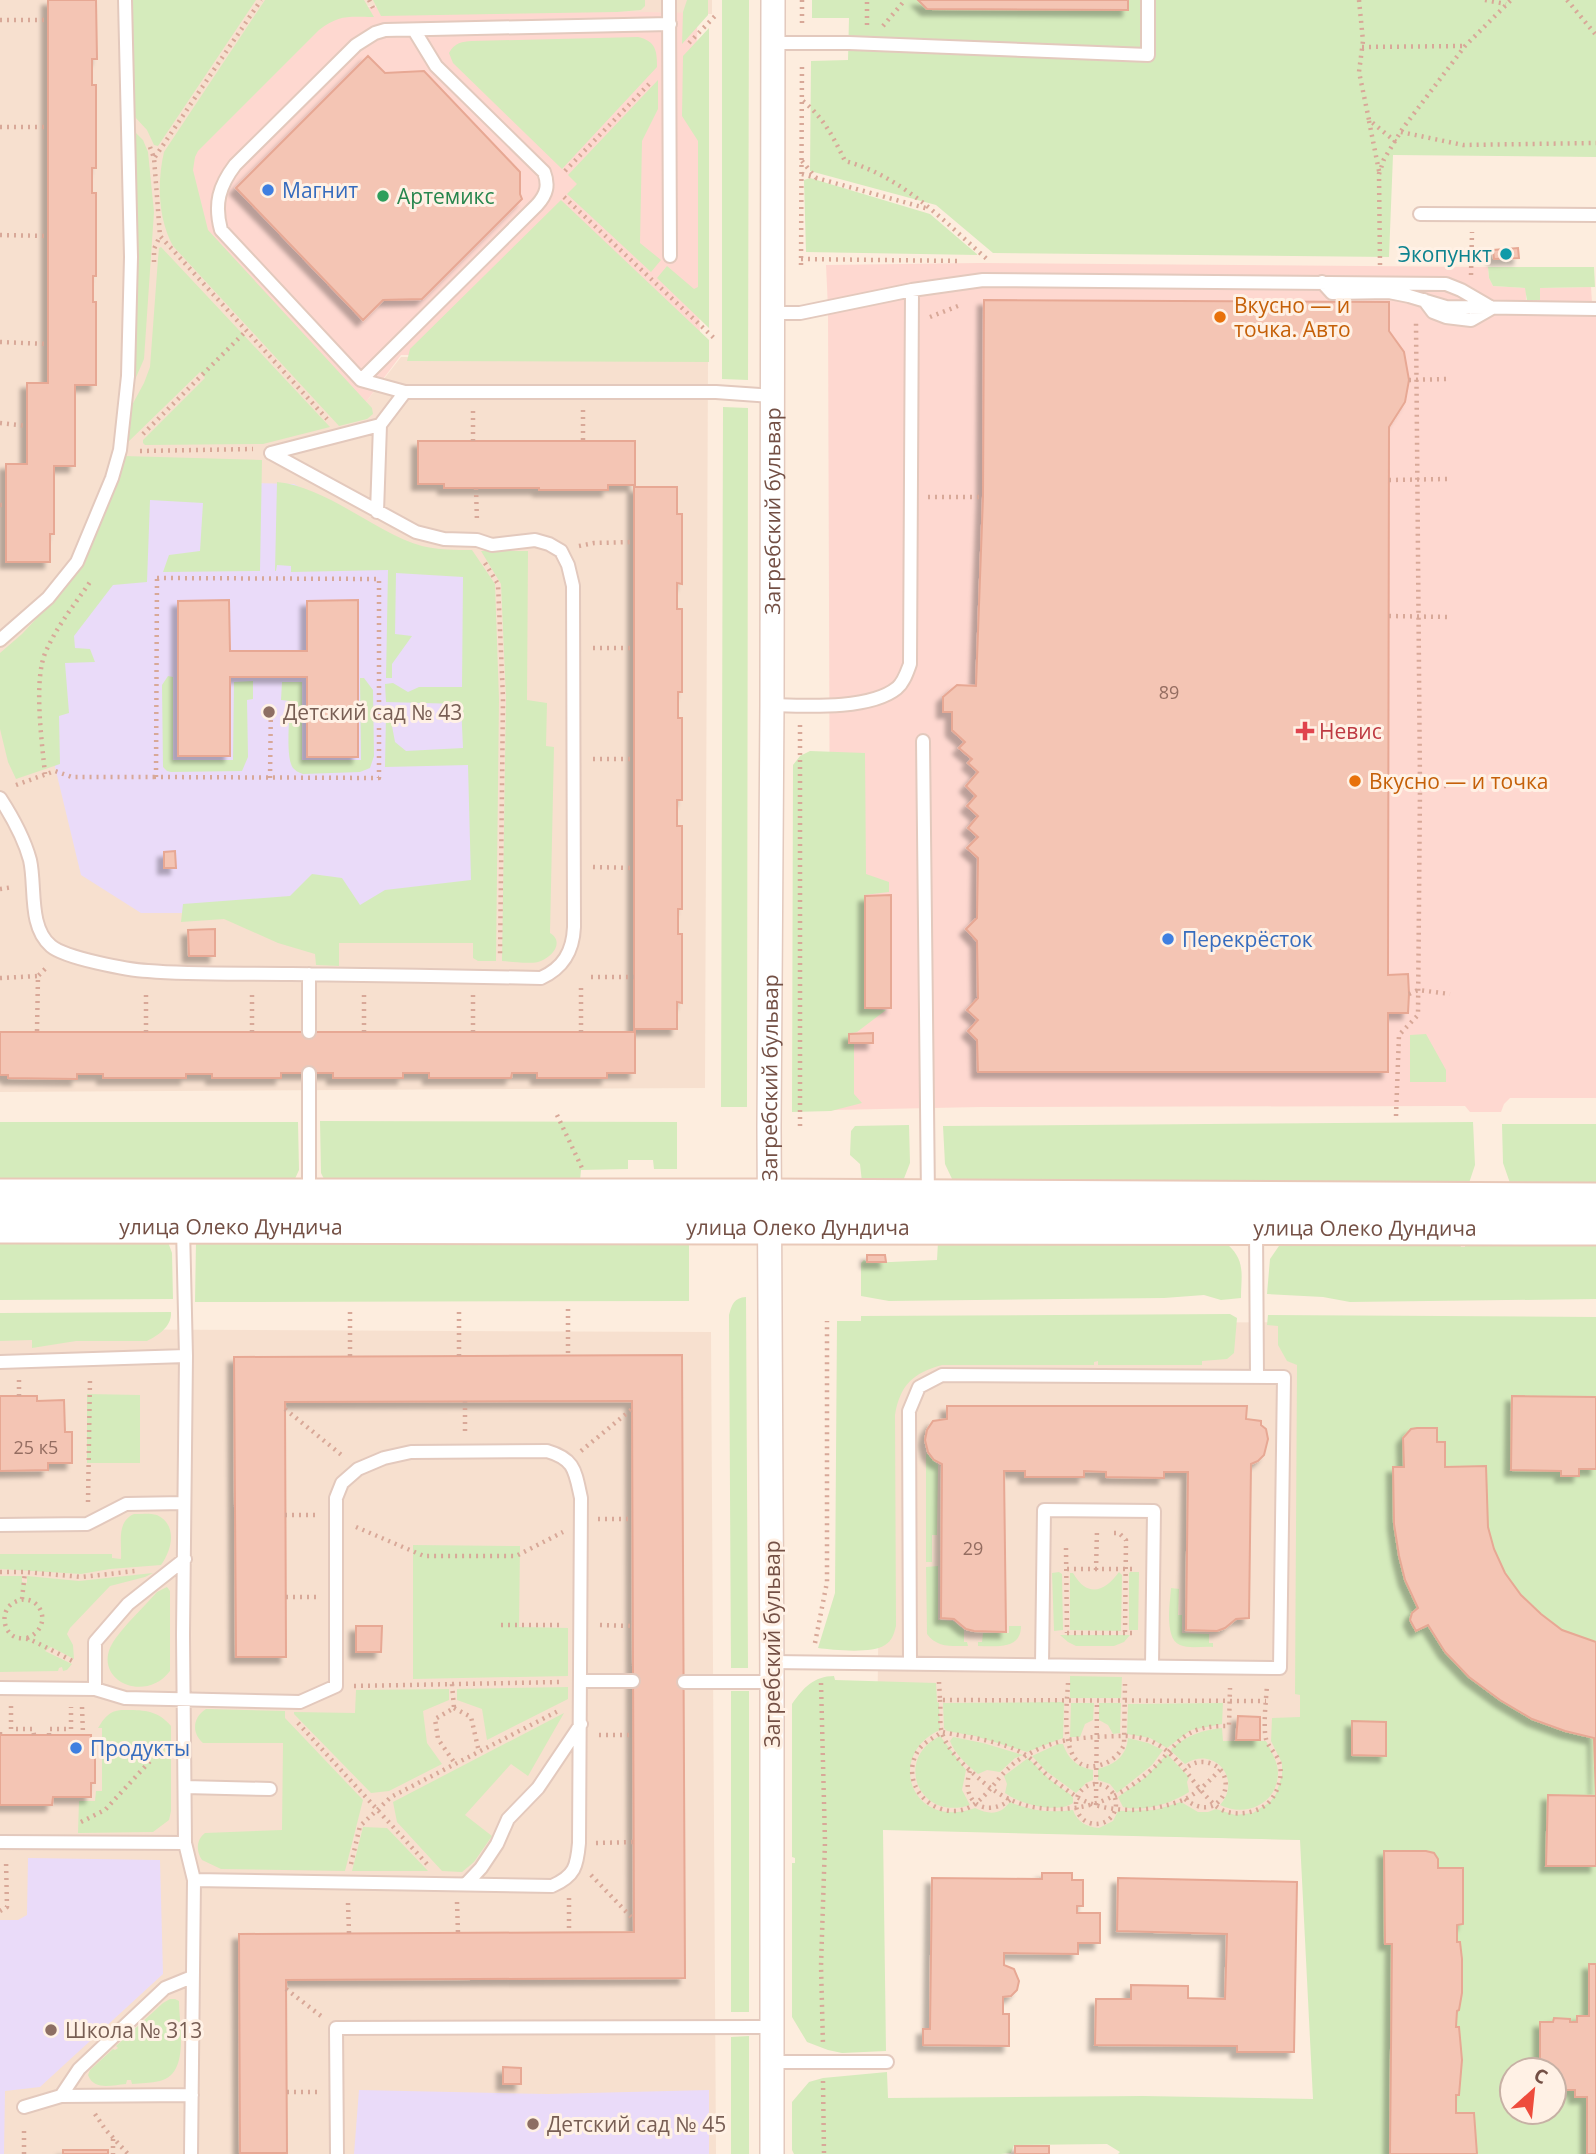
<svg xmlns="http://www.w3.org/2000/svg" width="1596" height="2154" font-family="'Open Sans',sans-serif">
<defs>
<filter id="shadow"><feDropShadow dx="-6" dy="6" stdDeviation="2" flood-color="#0004"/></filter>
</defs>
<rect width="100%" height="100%" fill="#fdedde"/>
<path fill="#f7e0cf" d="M0 0H712V14L332 5 362 407 401 357 708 359 705 1088 0 1092Z
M1302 1322 1300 1840 876 1829 882 1324Z
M0 1329 711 1332 716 2154H0Z"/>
<path fill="#fed8d0" d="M334 6 697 13 700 355H401L363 406 204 235 187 154Z
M979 263 1488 267 1489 278 1493 286 1526 288V300L1540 288 1591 287 1592 302H1596V1098H1510L1504 1104 1501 1112H1470L1465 1106H1445L981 1107 832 1110V1008L865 1007V896H830L828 308 826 265Z"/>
<path fill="#eadbf9" d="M148 480 294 484 419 558 481 566 487 913H141L81 875 55 767 53 657Z
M28 1858 160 1860 163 1974 40 2087 5 2091 4 2154H0V1920H18L27 1915Z
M359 2090 548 2094 709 2090V2154H354Z"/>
<path fill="#d5ebbc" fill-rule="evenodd" d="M132 0H256L158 146 154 145 147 130 134 116Z
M265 0H364L374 17C349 17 340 14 319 30L198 151 195 157 193 170 208 230 372 408 373 414 367 419 339 426 173 246C158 219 157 182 164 152Z
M373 0H645V6L641 10 617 12 381 16Z
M687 0H708V15L682 44 683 12Z
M722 0H749L748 380 722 379Z
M812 0H1596V157L1393 155 1389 257 993 253 936 205 810 171 811 61 848 60 849 18H812Z
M709 28V328L657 278 667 266 694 289 698 287V141L682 116 683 56Z
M638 37C656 41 657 51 657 67L562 169 453 63 449 53C455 42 462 42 472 41Z
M658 80V109L642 141 640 243 661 260 651 272 567 194 577 184 568 175Z
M134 131 143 140 148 152 154 212 144 359 134 382 137 233Z
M810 178 930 214 978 255 806 252 804 180Z
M561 200 709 340V362L407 361 410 349Z
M161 247 330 427 263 444 145 445 143 443V440L205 378 200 372 126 444 131 407 144 383 150 367 158 259 159 248Z
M1488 267H1594L1595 287 1540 288V300L1527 301 1525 288 1493 286 1489 278Z
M723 407 748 408 747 1107H721Z
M124 456 262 460 260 571 163 572 169 555 200 551 203 503 150 500 147 582 113 585 74 636 75 648 90 649 95 662 65 663 69 713 59 716 60 764 16 779 8 762 0 729V653L22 634 71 581 81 568 99 525Z
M277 482C328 487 375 533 422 546 438 550 455 550 472 550L495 584 499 699 496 961H478L473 958V943H339V966L316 965 315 954 278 943 224 919 181 922 183 904 290 896 312 874 342 878 360 905 385 890 471 880 468 765 385 767 386 715H390L395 742 406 751 463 748 461 704 386 702 385 684 393 683 408 692 419 687H462L463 577 396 573 395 634 412 636 392 664V678H386L388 570 291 572V566L277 565 276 571H275Z
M481 551H528L527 700 547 703 546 746 554 747 550 933C565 942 552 958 538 962 528 964 513 962 502 961L506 698 501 584Z
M168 676 173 677V760H233L234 682 253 681V699L247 700 248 757 242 771 171 772 167 771 163 767 162 685Z
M360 678H364L373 690 374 756 370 768 360 772 303 774C298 772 297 772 293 768 285 757 290 716 290 701L281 700 282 682H302V760H361Z
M810 751 865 753 866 874 889 882V892L864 895V1009L886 1010 857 1032 848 1034 849 1044H854V1094L862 1103 831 1111 792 1112 793 765 800 756Z
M1426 1034 1446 1070V1082H1410V1035Z
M320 1121 677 1122V1169H654L653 1160H628V1169L581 1170 580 1181H325L321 1173Z
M0 1122H298L299 1170 294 1181H0Z
M1473 1122 1475 1165 1469 1183 953 1181 945 1164 943 1126Z
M1502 1124H1596V1183H1510L1503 1163Z
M909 1125 910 1163 903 1181 862 1182 860 1164 850 1155 851 1131 855 1126Z
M689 1241V1301L195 1302 196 1242Z
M0 1242H168L172 1253 173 1299 0 1300Z
M938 1242H1223V1245H1228C1246 1261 1241 1276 1241 1298L1221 1300 1204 1295 1164 1298 889 1301 861 1296V1263L864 1260 868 1263 937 1260Z
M1281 1243H1460L1461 1247H1465V1243L1596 1244V1299L1350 1302 1323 1297 1267 1294 1270 1259Z
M746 1297 748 1668H731L729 1315C732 1304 734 1298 746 1297Z
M171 1312C172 1326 159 1335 147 1341H76L32 1348V1340L0 1341V1313Z
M1230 1314 1237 1318 1234 1353 1227 1359 1202 1361V1365H1098V1361L1094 1362V1365H942C913 1373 900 1385 895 1415L896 1626C894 1634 892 1641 885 1645 872 1654 833 1650 818 1648L835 1593 837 1321H861V1316Z
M1268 1315 1596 1317V2154H1118L1120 2152 1107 2144 1014 2145 1011 2153 1001 2154H794L792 2150V2102L809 2082 823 2078 887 2072 888 2098 1143 2096 1313 2099 1300 1840 883 1830 886 2051 842 2053 828 2050 807 2042 792 2017V1863H795V1858L792 1857V1704C803 1688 814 1676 834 1676L835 1680 936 1683 937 1702 939 1703 940 1730C885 1755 911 1831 975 1808 990 1815 1000 1815 1010 1802 1031 1811 1051 1813 1073 1810 1077 1822 1087 1827 1099 1828L1113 1821 1118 1811 1155 1810 1181 1802 1198 1812H1208L1216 1809 1235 1815 1253 1813 1270 1802 1276 1794 1282 1775V1763L1271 1741 1272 1718 1300 1717V1695L1295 1694 1297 1365 1287 1361 1278 1345V1326L1267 1325ZM1512 2070H1554V2112H1512Z
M87 1394 140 1395V1463H87Z
M926 1453 938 1465 937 1535H932V1562H926Z
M134 1514C141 1514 150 1513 157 1515 178 1525 172 1550 161 1565L110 1569 81 1574 0 1569V1554H112V1558L121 1559C122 1542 116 1522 134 1514Z
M413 1545 520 1546 519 1627 568 1628V1676L413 1679Z
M938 1566V1620L953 1621 964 1630V1642H967L968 1646C952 1646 937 1648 927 1634L926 1567Z
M1059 1572 1062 1574 1063 1630 1054 1631 1052 1573Z
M1119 1572 1122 1575 1121 1631 1070 1630V1573H1073C1088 1599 1105 1591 1119 1572Z
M1130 1572H1139L1138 1630H1129V1573Z
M153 1573 145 1577 110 1586 70 1628 67 1634 73 1645 74 1659 51 1647 45 1651 72 1664 67 1670 63 1671 62 1667 59 1668 58 1671 0 1672V1576H22V1582L27 1583V1576L79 1581Z
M167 1587 170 1591V1671C146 1703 96 1682 110 1648 117 1632 145 1606 157 1592Z
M1171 1588 1179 1589 1178 1615H1182V1633L1209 1634V1643H1213V1647C1203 1646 1189 1649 1180 1645 1164 1639 1170 1603 1171 1588Z
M1009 1626H1021C1021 1650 996 1646 978 1646V1642H982L983 1633H1009Z
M1060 1635H1130L1124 1642 1114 1646H1076L1068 1642Z
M1070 1676 1122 1677 1121 1698H1070Z
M568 1687V1699L487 1740 482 1709 457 1700V1689Z
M449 1689V1700L423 1711 427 1743 442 1764 389 1791 371 1793 294 1714V1712L355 1713 356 1690Z
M731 1691H749V2012H731Z
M1064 1702 1063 1738 1027 1752 975 1736 947 1731 944 1728 943 1703Z
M1071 1703H1094L1093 1720 1085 1724 1080 1737H1070Z
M1099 1703H1121L1120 1733 1113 1734 1108 1725 1099 1720Z
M1223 1703 1222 1724 1191 1730 1167 1748 1150 1738 1127 1734 1128 1704Z
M206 1709 285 1711V1718L363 1800 345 1871 221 1869 202 1860C196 1851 196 1840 205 1833L282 1830 283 1743H203C191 1733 193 1717 206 1709Z
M121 1710C141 1710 157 1709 171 1726V1811L169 1820 153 1832 78 1833 79 1801H95L96 1791H102V1728H98C104 1718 109 1711 121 1710Z
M564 1713 528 1776 511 1764 465 1815 492 1836 474 1862 462 1872 442 1871 397 1822 393 1802Z
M1222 1728 1223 1741H1266C1271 1751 1278 1762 1278 1773 1278 1803 1246 1818 1220 1805 1243 1779 1214 1745 1185 1764L1171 1751 1172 1748C1188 1735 1202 1730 1222 1728Z
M940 1736 966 1770 962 1790 970 1805C919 1822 893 1759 940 1736Z
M953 1737 983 1743 1023 1755 1015 1758 1000 1772 987 1770 978 1774C967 1765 955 1754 950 1741Z
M1128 1738 1148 1743 1163 1750 1152 1765 1117 1793 1110 1784 1098 1780V1769C1115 1764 1126 1757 1128 1738Z
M1058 1744H1063C1068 1759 1077 1767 1093 1770V1780L1086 1783 1076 1793 1046 1771 1032 1756Z
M1167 1754 1189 1777 1187 1782 1189 1792C1170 1804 1145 1812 1123 1807L1118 1797 1146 1777Z
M1028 1758 1049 1779 1071 1795 1073 1798V1803C1057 1814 1020 1804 1005 1793L1007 1784 1004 1776Z
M363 1827 387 1828 428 1871H352Z
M170 1999H175L179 2001C179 2025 190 2074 160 2081 151 2083 141 2083 132 2084L131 2080H127L126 2084C112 2085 94 2091 88 2075L90 2070 113 2049 115 2050 118 2048 116 2046 163 2003Z
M749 2036V2154H731V2037Z"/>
<path fill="#f4c5b4" stroke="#e7a894" stroke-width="2" filter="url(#shadow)" d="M48 0H96L97 59H92V85H96V168H92V193H96V276H93V302H96V385H75V466H54V534H50V562H6V464H27V383H48Z
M918 0H1128V10L927 9Z
M368 56 385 73 424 71 520 172V194L522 199 422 299 383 300 363 320 236 188Z
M1518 248 1519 258 1494 259 1493 250Z
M984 300 1389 302V331L1404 352 1409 380 1405 402 1389 427 1388 975 1408 974 1409 994 1408 1013H1388V1072H978L977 1040 968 1031 978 1020 967 1010 978 998 977 941 966 929 977 918 978 858 967 848 978 837 968 828 978 816 967 806 976 796 966 786 978 772 968 763 972 759 959 748 965 742 952 730V712H943V697L957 685 976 686 983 497Z
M418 441H635V487H677V514H682V584L677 583V609H682V692H678V718H682V800H677V826H682V909H678V934H682V1003L677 1002V1029H635V1073H607V1078H537V1073H512L511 1078H429V1073H403V1078H333V1073H281V1078H212V1074H186V1078H103V1074H77V1079L8 1078V1075H0V1032H634V485H608V490H539V488H444V484H418Z
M229 600 230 651H307V601L358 600V757H307V677H230V756H178V601Z
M175 851 176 868H164V852Z
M891 895V1008H865V896Z
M215 929V956H189L188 930Z
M873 1033V1043H849V1034Z
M867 1255H885L886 1262H867Z
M682 1355 685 1978 286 1980 287 2153H240L239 1934 634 1932 632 1401 285 1402 286 1657H236L234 1357Z
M0 1396H37V1401L64 1400 65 1432H72V1463H48V1470L0 1471Z
M1512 1396 1596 1397V1469H1579V1476H1561V1471L1511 1470Z
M947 1406H1247L1246 1419 1261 1421V1425L1266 1429 1268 1439 1264 1455 1258 1461 1251 1464 1249 1618 1236 1619 1225 1628 1217 1631 1186 1630 1188 1472H1164V1478L1106 1477V1472L1084 1471V1477H1025V1471H1004L1006 1632 974 1631 966 1629 954 1619 941 1618 942 1464 934 1460 928 1452 925 1440 927 1430 933 1421 947 1419Z
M1417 1428H1437V1442H1445V1467L1486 1466 1488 1527 1494 1549 1505 1573 1521 1595 1541 1614 1562 1630 1596 1642V1866H1546L1548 1795 1596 1796 1594 1738 1565 1731 1532 1719 1500 1700 1469 1677 1445 1652 1428 1625 1416 1631 1410 1620 1412 1613 1418 1608 1405 1580 1399 1556 1394 1524 1393 1467H1404L1403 1438 1411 1429Z
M356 1626H382L381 1652H356Z
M1238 1716 1260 1717V1740H1236Z
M1352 1721 1386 1722V1756L1352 1755Z
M0 1735H91V1749H95V1783H91V1797H53L52 1805H0Z
M1384 1851H1426L1434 1853 1438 1859V1868H1463V1924L1457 1925V1942H1460L1462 1959V1993L1459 2010 1457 2011 1456 2027H1459L1462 2060 1459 2095H1456V2113H1474L1477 2154H1390L1392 1944H1385Z
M1042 1873H1072V1880H1083V1906H1077V1913H1100V1943H1078V1954L1004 1953V1965L1014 1969 1019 1981 1017 1990 1011 1996 1003 1997V2014H1009V2046L923 2045V2029H930L932 1878 1042 1879Z
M1118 1878 1297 1882 1294 2052H1237V2046L1095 2045 1096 1999H1131V1985L1188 1986V1998L1225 1999 1227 1934 1117 1931Z
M1589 1964H1596V2154H1587V2097H1575V2090H1554V2070H1540V2022H1553L1554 2018 1570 2019V2022H1577V2016H1589Z
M503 2067 521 2068V2084H503Z
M1015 2146H1049V2154H1015Z
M63 2150H108V2154H63Z"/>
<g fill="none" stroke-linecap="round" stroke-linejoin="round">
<defs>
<path id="lane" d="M669 0 670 256
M670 24 385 30 375 33 356 45 235 165C219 186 214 204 221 230L361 380 405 392H716L773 396
M773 43H849L1148 55V0
M1420 214 1596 215
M1322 282 1332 293 1389 292 1409 296 1446 307 1596 309
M1424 300 1433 312 1446 317 1471 320 1492 308
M772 313H800L912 290 983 280 1446 284 1461 290 1492 308
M361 380 537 205C547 194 549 185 544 172L436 66 414 30
M271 453 380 425
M377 512 380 425 405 392
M0 640 48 598 77 562 112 478 120 450 128 376 131 257 125 0
M772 705C806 706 870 710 897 688 904 682 907 672 910 664L912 290
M923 741 928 1196
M0 798C13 818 24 838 30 860 36 886 28 927 51 946 65 958 128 970 148 971 195 975 244 973 291 974 374 975 458 976 541 978 563 968 573 952 574 927L573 586 568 565 561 551 549 544 535 540 492 545 477 540 444 539 416 532 271 453
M309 1032V974
M309 1073V1195
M183 1228 186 1356 183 1635 185 1843 194 1880 191 2154
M1256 1230 1257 1377
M0 1362 186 1356
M0 1525 87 1524 126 1504 184 1503
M772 1662 1280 1668 1284 1377 942 1375 919 1387 909 1411 910 1663
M1042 1665 1044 1510 1154 1511 1152 1666
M581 1681H633
M684 1682H772
M0 1688 95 1689 125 1698 300 1702 336 1686V1498L342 1483 358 1469 384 1458 411 1452 547 1451C575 1459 575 1471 581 1498L579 1843C577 1866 575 1876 552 1886L194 1880
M95 1689V1642L128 1604 185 1559
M185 1787 270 1789
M0 1842 185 1843
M466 1884 481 1868 497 1844 508 1819 538 1788 581 1724
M772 2062H887
M61 2096 79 2069 165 1988 192 1977
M24 2107 61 2096 192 2095
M337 2154 336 2028 772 2027"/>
<g id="street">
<path id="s1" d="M772 2154V1682L769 1127 772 705 773 0"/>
</g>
<g id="secondary">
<path d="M0 1196H769L1596 1200"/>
<path id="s2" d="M0 1226 1596 1228"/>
</g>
</defs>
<use href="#lane" stroke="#e3c9bd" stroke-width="16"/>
<use href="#street" stroke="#e3c9bd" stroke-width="26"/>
<use href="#secondary" stroke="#e9c9b9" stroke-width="37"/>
<path stroke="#d8a898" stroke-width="4.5" stroke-dasharray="2 5" stroke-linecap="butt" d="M369 0 375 12
M1359 0 1363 41 1359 72 1369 120 1396 142
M1485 0 1506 4
M1567 0 1596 35
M0 20H48
M802 23V0
M867 25V0
M883 26 905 0
M689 43 715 16
M1362 47 1465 46
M803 101C823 117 834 138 845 161 902 176 945 222 988 260
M1369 121 1379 171
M0 127H48
M1401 132 1463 145 1596 143
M150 147 154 158 160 236 327 419
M155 157 261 0
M802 161 816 178
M565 171 649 84
M802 174 929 209
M564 197 715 339
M0 235 48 236
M801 259 960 261
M154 262V249L160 236
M801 265 802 63
M1380 265 1379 174 1384 159 1403 128 1465 46 1511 0
M1471 275 1472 232
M930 317 958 306
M0 342 48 344
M1409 380 1446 379
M583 410V441
M0 423 27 426
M143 434 246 331
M473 441V410
M140 451 253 449
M1389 480 1447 479
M476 488 477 522
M928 497H983
M0 505H6
M579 546 594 543 634 542
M485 563 498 584 503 698 500 957
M157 578 379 579V778L156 777Z
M1389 616 1448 617
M593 648H634
M800 725V1127
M593 759H634
M45 774C42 742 33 679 46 651 57 626 75 604 90 582
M270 778 271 701
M16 785 55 771 72 777H156
M1388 787 1449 786
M593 867 634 868
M0 889 13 887
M591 977H634
M0 978 38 976
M1409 994 1418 990 1450 994
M37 1031 38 976 48 966
M146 1032V991
M252 1032V991
M364 1032V994
M473 1032V995
M581 1032V987
M557 1115 582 1168
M1396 1116 1399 1035 1418 1015 1420 787 1416 323
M568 1309V1355
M350 1356V1309
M459 1356V1309
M19 1380V1396
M465 1401V1432
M285 1409 344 1457
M581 1451 632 1409
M88 1502 90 1378
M285 1515H316
M598 1519H632
M356 1527 424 1556H516L563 1532
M1114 1533H1119L1126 1540 1125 1633
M1066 1548 1067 1633
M1067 1569H1135
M1096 1570 1097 1530
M0 1572H25L82 1577 135 1571
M286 1597H316
M22 1599 25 1572
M501 1625H563
M600 1625 633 1626
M1067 1633H1135
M27 1638C56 1626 39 1590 15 1602 1 1608 1 1630 15 1637 20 1639 26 1638 31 1640 46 1647 61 1655 76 1663
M815 1643 827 1582V1321
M939 1682 940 1700 1266 1701
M821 1683 825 1842 821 1966 823 2045
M1068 1683C1067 1706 1057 1777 1100 1765 1111 1762 1119 1755 1124 1745L1125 1684
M452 1684 454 1708 435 1719 438 1739 456 1765
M354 1686 562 1682
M940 1700C941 1710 939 1723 942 1733 948 1752 968 1769 983 1782 1006 1801 1027 1809 1057 1809 1093 1809 1121 1796 1149 1772 1179 1745 1180 1725 1229 1726L1230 1688
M11 1706V1729H33L34 1735
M82 1707 83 1734
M454 1708 471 1717 479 1752
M298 1723 427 1864
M0 1732V1735
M49 1735V1729H71V1707
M599 1735H633
M1220 1770C1209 1781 1197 1794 1183 1800 1151 1813 1103 1815 1074 1795 1065 1789 1056 1782 1048 1776 1040 1769 1033 1759 1024 1754 1003 1741 967 1737 942 1732 935 1737 926 1741 920 1748 899 1776 923 1812 955 1811 981 1810 993 1781 1011 1766 1016 1761 1023 1757 1029 1754 1057 1737 1090 1737 1122 1736 1174 1735 1184 1778 1216 1806 1229 1817 1252 1815 1266 1805 1277 1796 1284 1776 1279 1762 1277 1754 1268 1747 1266 1739 1263 1727 1266 1699 1267 1686
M970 1771C960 1801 984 1819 1010 1800
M1076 1804a20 20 0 1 1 40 0a20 20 0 1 1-40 0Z
M1185 1799C1220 1827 1241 1776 1212 1764 1202 1760 1194 1762 1186 1768
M1096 1805 1097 1701
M81 1822 105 1810 164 1746
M596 1843 634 1842
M351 1864 360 1826 391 1797 560 1710
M591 1875 634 1920
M569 1898V1932
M457 1902 458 1933
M348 1903 349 1933
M0 1911 7 1907 6 1860
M286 1989 321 2016
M823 2081 824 2154
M287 2092H317
M95 2114 105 2129 128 2154
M113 2139V2154
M24 2154V2127"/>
<use href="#lane" stroke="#fff" stroke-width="12"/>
<use href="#street" stroke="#fff" stroke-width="23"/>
<use href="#secondary" stroke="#fff" stroke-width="33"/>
</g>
<g fill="#3f7fe0" stroke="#fff1e5" stroke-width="2.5">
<circle cx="268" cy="190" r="7"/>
<circle cx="1168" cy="939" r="7"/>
<circle cx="76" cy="1748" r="7"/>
</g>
<circle fill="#2e9e5b" stroke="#fff1e5" stroke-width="2.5" cx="383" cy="196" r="7"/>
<circle fill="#0f9aa8" stroke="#fff1e5" stroke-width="2.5" cx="1506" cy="254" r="7"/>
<g fill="#e8710a" stroke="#fff1e5" stroke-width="2.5">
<circle cx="1220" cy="317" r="7"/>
<circle cx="1355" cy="781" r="7"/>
</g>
<g fill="#8d6e63" stroke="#fff1e5" stroke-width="2.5">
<circle cx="269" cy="712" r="7"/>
<circle cx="51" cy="2030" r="7"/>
<circle cx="533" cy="2124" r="7"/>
</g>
<path fill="#e0444e" stroke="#fff1e5" stroke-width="2.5" d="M1301.5 720.5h7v7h7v7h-7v7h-7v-7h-7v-7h7z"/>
<g text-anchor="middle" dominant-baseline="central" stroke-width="6" stroke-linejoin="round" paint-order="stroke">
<g font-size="18" fill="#946d61">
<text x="1169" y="692">89</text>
<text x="36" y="1447">25 к5</text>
<text x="973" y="1548">29</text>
</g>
<g font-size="21" fill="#366cbe" stroke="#fff1e5" text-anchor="start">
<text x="282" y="190">Магнит</text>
<text x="1182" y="939">Перекрёсток</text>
<text x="90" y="1748">Продукты</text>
</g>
<g font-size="21" fill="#27864d" stroke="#fff1e5" text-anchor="start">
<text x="397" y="196">Артемикс</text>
</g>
<g font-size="21" fill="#0d838f" stroke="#fff1e5" text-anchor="end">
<text x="1492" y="254">Экопункт</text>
</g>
<g font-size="21" fill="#c56008" stroke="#fff1e5" text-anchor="start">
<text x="1234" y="305">Вкусно — и<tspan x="1234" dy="24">точка. Авто</tspan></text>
<text x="1369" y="781">Вкусно — и точка</text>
</g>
<g font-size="21" fill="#745045" stroke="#fff1e5">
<text stroke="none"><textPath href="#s1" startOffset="1643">Загребский бульвар</textPath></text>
<text stroke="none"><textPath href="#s1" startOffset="1076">Загребский бульвар</textPath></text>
<text stroke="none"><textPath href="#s2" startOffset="231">улица Олеко Дундича</textPath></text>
<text stroke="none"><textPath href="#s2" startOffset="798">улица Олеко Дундича</textPath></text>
<text stroke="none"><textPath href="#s2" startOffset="1365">улица Олеко Дундича</textPath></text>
<text transform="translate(772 1644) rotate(-90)">Загребский бульвар</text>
</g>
<g font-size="21" fill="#785e54" stroke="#fff1e5" text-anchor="start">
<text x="283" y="712">Детский сад № 43</text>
<text x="65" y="2030">Школа № 313</text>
<text x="547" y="2124">Детский сад № 45</text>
</g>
<g font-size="21" fill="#be3a42" stroke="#fff1e5" text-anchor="start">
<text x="1319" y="731">Невис</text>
</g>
</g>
<g transform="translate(1533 2091) rotate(27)"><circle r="33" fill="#fff1e5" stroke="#c7b1a5" stroke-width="2"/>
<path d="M0-5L12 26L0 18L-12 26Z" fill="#ee4c3c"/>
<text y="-10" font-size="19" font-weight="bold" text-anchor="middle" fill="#745045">С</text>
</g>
</svg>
